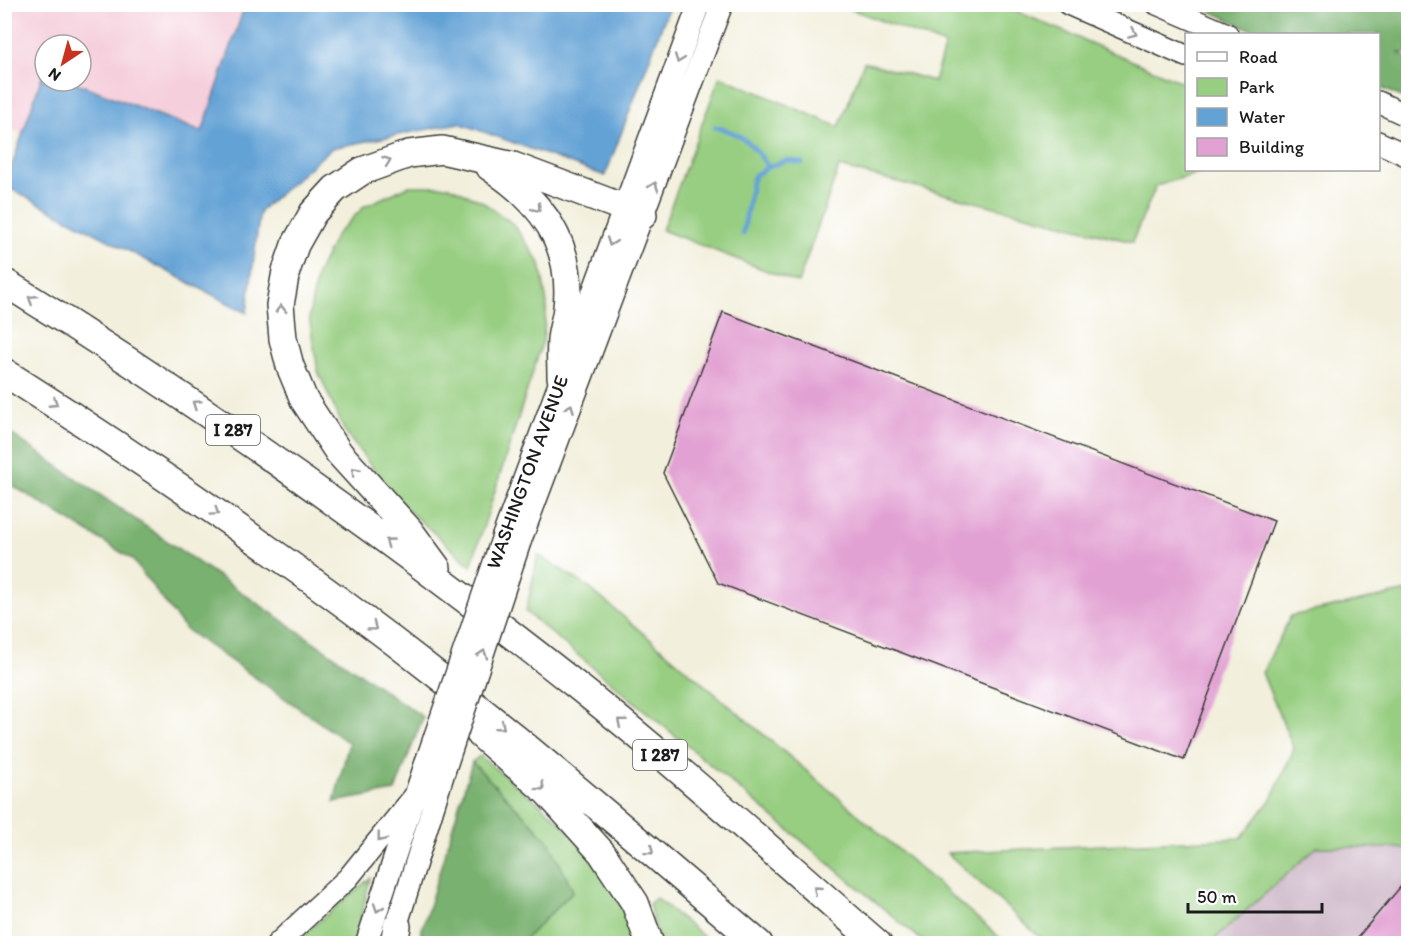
<svg xmlns="http://www.w3.org/2000/svg" width="1413" height="948" font-family="Itim,sans-serif">
<rect width="100%" height="100%" fill="#fff"/>
<filter id="ink" filterUnits="userSpaceOnUse"><feTurbulence type="fractalNoise" baseFrequency=".0167" numOctaves="2"/><feDisplacementMap in="SourceGraphic" scale="12" xChannelSelector="R" yChannelSelector="G"/><feConvolveMatrix kernelMatrix="1 2 1 2 8 2 1 2 1" color-interpolation-filters="sRGB"/></filter>
<filter id="wash" filterUnits="userSpaceOnUse"><feTurbulence type="fractalNoise" baseFrequency=".008" numOctaves="4" result="noise"/><feDisplacementMap in="SourceGraphic" scale="24" xChannelSelector="R" yChannelSelector="G"/><feGaussianBlur stdDeviation="1.35" result="paint"/><feColorMatrix in="noise" values="0 0 0 0 0 0 0 0 0 0 0 0 0 0 0 0 0 1.4 0 .05"/><feComposite in="paint" operator="in"/></filter>
<g filter="url(#wash)">
<rect width="100%" height="100%" fill="#f2efdc"/>
<path fill="#f5cfdc" d="M4 5H245L202 132 72 81H81V45H45V70L22 134 5 126Z"/>
<path fill="#d1bdcc" d="M1317 847 1408 848V943L1209 944Z"/>
<path fill="#97ce81" stroke="#5a754e" stroke-width="1.5" d="M840 5H1002L1186 84V170H1208L1156 186 1132 242 839 167 798 283 662 230 720 76 839 127 864 62 934 81 945 45Z
M409 186H449L481 201 513 224 540 263 547 304 543 340 471 566 399 502 345 432 318 371 309 317 317 274 336 235 365 206Z
M538 555 587 586 840 799 1006 943H925L526 612Z
M1408 591V848L1317 847 1209 944 1046 943 947 853 1241 838 1271 799 1294 749 1262 673 1291 616Z
M480 756C505 777 534 797 558 820 591 852 624 899 636 943H521L573 891 548 840 472 762Z
M370 878 355 943H294Z
M656 898 712 943H659L649 904Z"/>
<path fill="#79b16f" stroke="#4a6646" stroke-width="1.5" d="M1197 5H1408V53H1399L1408 59V100L1379 87 1378 34H1261Z
M4 429 423 717 395 791 334 802 349 743 185 629 132 559 5 481Z
M472 762 548 840 573 891 521 943H418Z"/>
<path fill="#63a2d5" stroke="#405f78" stroke-width="1.5" d="M245 5V4L670 5 605 176 459 123 332 148 260 211 247 313 5 186 44 70 45 81H72L202 132Z"/>
<g fill="none" stroke-linecap="round" stroke-linejoin="round">
<path stroke="#63a2d5" stroke-width="5" d="M715 127C742 133 753 144 768 167L787 160 802 163
M743 234 752 182 755 175 768 167"/>
</g>
<g id="blocks">
<path fill="#e2a1d3" d="M723 312 1274 521 1184 760 718 583 663 473Z
M1408 878V944H1352Z"/>
</g>
</g>
<g filter="url(#ink)">
<use href="#blocks" fill-opacity="0" stroke="#3c3c39" stroke-width="1.5"/>
<g fill="none" stroke-linecap="round" stroke-linejoin="round">
<defs>
<path id="secondary" d="M1068 4 1186 56
M1157 4 1227 34
M1378 102 1408 116
M1378 142 1408 156
M503 536 699 4
M520 542 722 4
M392 940 445 769
M277 944 348 878 417 793
M366 944 427 759"/>
<path id="motorway" d="M490 167C541 201 574 243 567 308 566 319 562 329 561 340 560 352 561 365 561 377
M4 282C205 406 396 542 581 689 683 770 779 858 878 944
M4 372C154 467 301 568 441 678 549 764 654 854 759 944
M437 568 409 530 339 453 304 400 290 366 283 339 280 305 286 271 295 245 313 213 335 189 362 171 409 154 442 150 513 166 643 215
M458 704 481 735 547 792 602 853 635 903 650 944
M394 944 397 926"/>
</defs>
<use href="#secondary" stroke="#3c3c39" stroke-width="24"/>
<use href="#motorway" stroke="#3c3c39" stroke-width="30"/>
<use href="#secondary" stroke="#fff" stroke-width="21"/>
<use href="#motorway" stroke="#fff" stroke-width="27"/>
<defs>
<path id="secondary-bridge" d="M427 759 503 536
M445 769 520 542"/>
</defs>
<use href="#secondary-bridge" stroke="#3c3c39" stroke-width="24" stroke-linecap="butt"/>
<use href="#secondary-bridge" stroke="#fff" stroke-width="21"/>
</g>
<defs><path id="oneway-chevron" d="M-2-3.5L2.5 0L-2 3.5" fill="none" stroke-width="1.6" stroke-linecap="round" stroke-linejoin="round" transform="scale(1.5)"/></defs>
<g stroke="#999">
<use href="#oneway-chevron" transform="translate(1133 33) rotate(24)"/>
<use href="#oneway-chevron" transform="translate(679 59) rotate(110)"/>
<use href="#oneway-chevron" transform="translate(387 161) rotate(-20)"/>
<use href="#oneway-chevron" transform="translate(654 186) rotate(-70)"/>
<use href="#oneway-chevron" transform="translate(537 208) rotate(50)"/>
<use href="#oneway-chevron" transform="translate(611 242) rotate(110)"/>
<use href="#oneway-chevron" transform="translate(32 299) rotate(-148)"/>
<use href="#oneway-chevron" transform="translate(281 309) rotate(-91)"/>
<use href="#oneway-chevron" transform="translate(54 403) rotate(33)"/>
<use href="#oneway-chevron" transform="translate(196 404) rotate(-146)"/>
<use href="#oneway-chevron" transform="translate(570 408) rotate(-69)"/>
<use href="#oneway-chevron" transform="translate(355 471) rotate(-132)"/>
<use href="#oneway-chevron" transform="translate(215 512) rotate(35)"/>
<use href="#oneway-chevron" transform="translate(389 542) rotate(-144)"/>
<use href="#oneway-chevron" transform="translate(373 627) rotate(37)"/>
<use href="#oneway-chevron" transform="translate(483 654) rotate(-72)"/>
<use href="#oneway-chevron" transform="translate(621 722) rotate(-140)"/>
<use href="#oneway-chevron" transform="translate(501 726) rotate(39)"/>
<use href="#oneway-chevron" transform="translate(541 787) rotate(42)"/>
<use href="#oneway-chevron" transform="translate(381 838) rotate(128)"/>
<use href="#oneway-chevron" transform="translate(650 851) rotate(40)"/>
<use href="#oneway-chevron" transform="translate(817 890) rotate(-139)"/>
<use href="#oneway-chevron" transform="translate(378 908) rotate(109)"/>
</g>
</g>
<g text-anchor="middle" dominant-baseline="central" stroke-width="4.5" stroke-linejoin="round" paint-order="stroke">
<g fill="#fff" stroke="#606060" stroke-width="1.5">
<rect x="206" y="415" width="54" height="30" rx="4.5"/>
<rect x="633" y="740" width="54" height="30" rx="4.5"/>
</g>
<g font-size="18" font-weight="bold" fill="#1c1c1c">
<text x="233" y="430">I 287</text>
<text x="660" y="755">I 287</text>
</g>
<g font-size="20" fill="#1c1c1c" stroke="#fff">
<text transform="translate(527 472) rotate(-70)">WASHINGTON AVENUE</text>
</g>
</g>
<rect width="1413" height="948" fill="none" stroke="#fff" stroke-width="24"/>
<rect x="1185" y="33" width="195" height="138" fill="#ffffff" stroke="#a4a4a4" stroke-width="1.5"/>
<rect x="1197" y="52" width="30" height="9" fill="#ffffff" stroke="#a4a4a4" stroke-width="1.5"/>
<text x="1239" y="63" font-size="18" fill="#1c1c1c">Road</text>
<rect x="1197" y="78" width="30" height="18" fill="#97ce81" stroke="#a4a4a4" stroke-width="1.5"/>
<text x="1239" y="93" font-size="18" fill="#1c1c1c">Park</text>
<rect x="1197" y="108" width="30" height="18" fill="#63a2d5" stroke="#a4a4a4" stroke-width="1.5"/>
<text x="1239" y="123" font-size="18" fill="#1c1c1c">Water</text>
<rect x="1197" y="138" width="30" height="18" fill="#e2a1d3" stroke="#a4a4a4" stroke-width="1.5"/>
<text x="1239" y="153" font-size="18" fill="#1c1c1c">Building</text>
<g transform="translate(63 63) rotate(216)"><circle r="28" fill="#ffffff" stroke="#a4a4a4" stroke-width="1.5"/>
<path d="M0-4.5L10 22L0 15L-10 22Z" fill="#c8321e"/>
<text y="-9" font-size="16" font-weight="bold" text-anchor="middle" fill="#1c1c1c">N</text>
</g>
<path d="M1188 903v9h134v-9" fill="none" stroke="#1c1c1c" stroke-width="3"/>
<text x="1197" y="903" font-size="18" fill="#1c1c1c" stroke="#ffffff" stroke-width="4.5" paint-order="stroke">50 m</text>
</svg>
